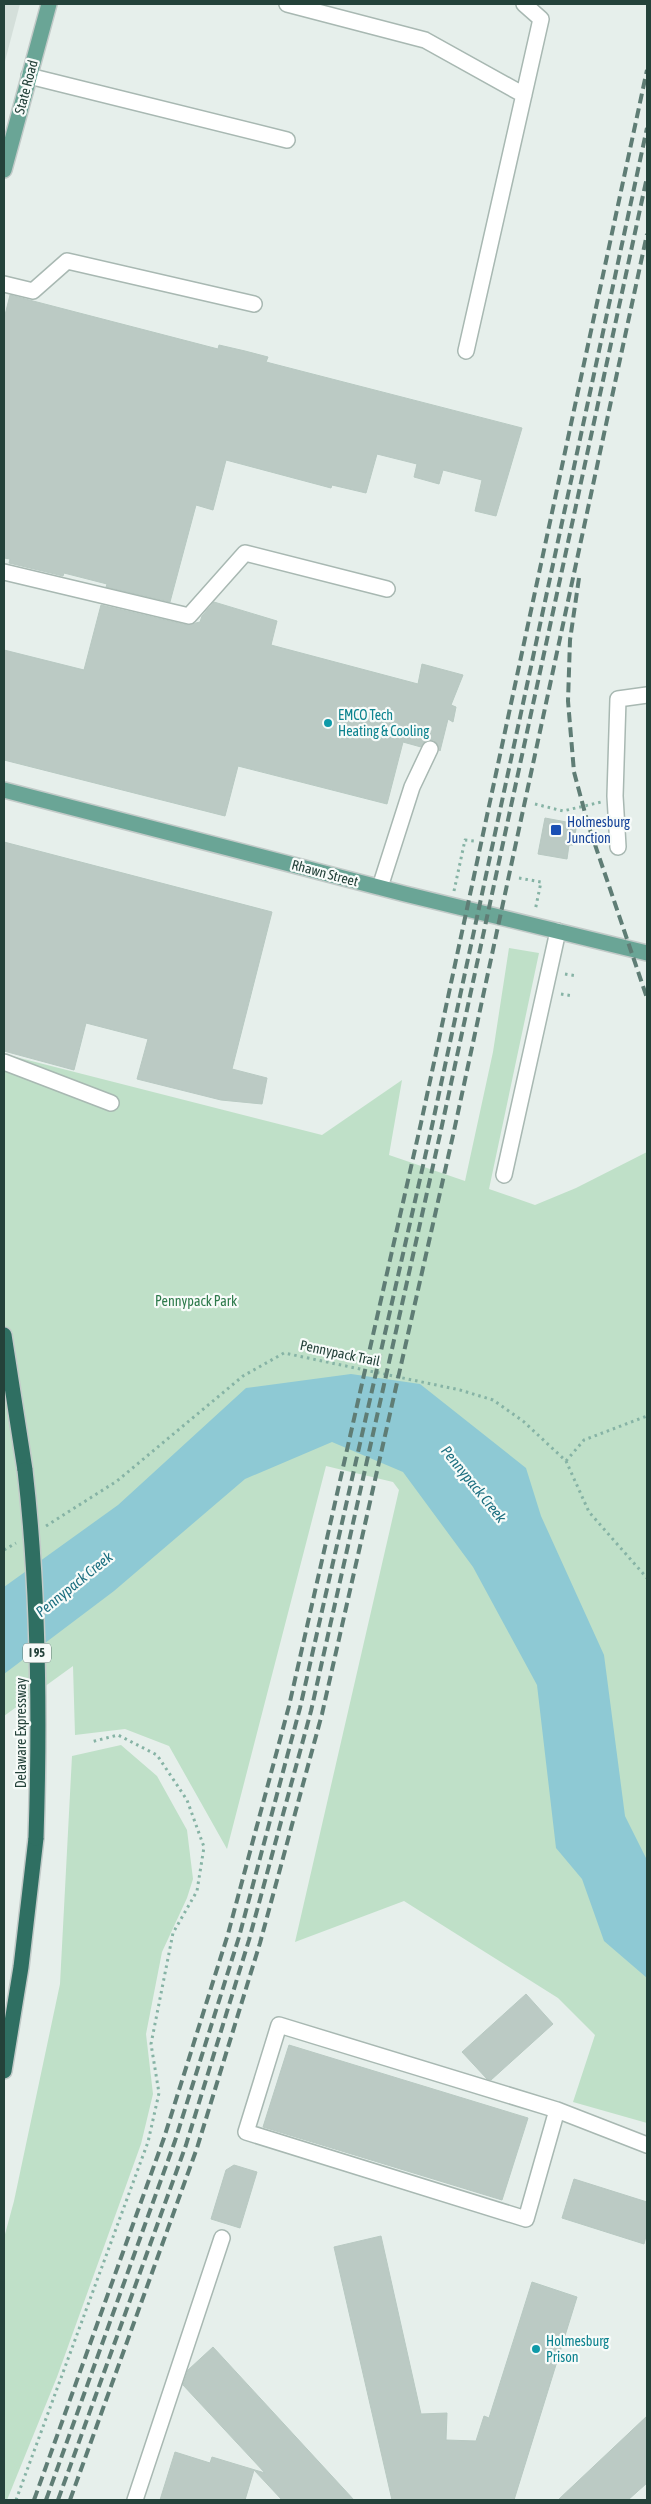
<svg xmlns="http://www.w3.org/2000/svg" width="651" height="2504" font-family="'Asap Condensed',sans-serif">
<rect width="100%" height="100%" fill="#e6efeb"/>
<path fill="#d4dfda" d="M4 4H20L4 65Z"/>
<path fill="#bfe0c8" d="M509 948 539 953 489 1189 535 1205 576 1188 647 1152V2123L573 2102 595 2035 558 1998 404 1901 295 1942 399 1490 393 1482 326 1466 227 1849 169 1746 125 1729 75 1735 73 1666 4 1716V1054L322 1135 402 1080 389 1155 465 1181 493 1052Z
M121 1745 157 1776 187 1830 193 1879 187 1898 162 1952 146 2034 153 2094 141 2144 57 2377 7 2500H4V2238L14 2201 60 1984 72 1756Z"/>
<path fill="#8ec9d4" d="M351 1374 420 1384 526 1468 541 1516 604 1655 625 1816 647 1860V1978L604 1941 582 1879 556 1848 537 1685 473 1567 403 1472 332 1442 245 1479 114 1591 4 1674V1587L118 1505 246 1388Z"/>
<path fill="#bbcac4" stroke="#b8c9c2" d="M10 295 218 349 219 345 245 351 268 357 266 362 522 428 496 516 475 511 482 480 443 470 439 484 414 477 417 464 377 454 366 493 332 485 331 488 226 460 213 510 196 505 170 602 106 587 107 584 64 573 63 576 9 563 10 559 4 558V319Z
M214 602 277 621 271 645 418 684 422 664 463 675 451 705 456 707 453 722 448 719 440 751 434 740 425 741 421 747 403 742 387 804 238 766 225 816 4 760V650L84 670 101 605 187 625 200 622 202 616Z
M545 818 577 824 573 845H569L567 859 538 854Z
M4 842 272 912 232 1069 267 1078 262 1104 221 1100 137 1079 148 1039 86 1023 74 1070 4 1051Z
M526 1994 553 2024 491 2080 487 2079 462 2052Z
M289 2045 528 2118 502 2200 263 2127Z
M234 2165 257 2172 240 2228 211 2219 226 2170Z
M574 2179 647 2202V2232L644 2244 562 2218Z
M381 2236 421 2414 447 2413 446 2440 476 2441 484 2416 489 2418 532 2282 577 2297 514 2500H392L334 2247Z
M213 2347 354 2500H282L254 2470 245 2500H160L175 2452 210 2463 212 2457 265 2473 183 2385 188 2370Z
M647 2416V2483L628 2500H558Z"/>
<g fill="none" stroke-linecap="round" stroke-linejoin="round">
<defs>
<path id="minor" d="M287 4 425 40 524 95
M29 76 287 140
M4 284 33 291 67 261 254 304
M466 351 541 19 524 4
M4 572 189 616 245 553 387 589
M618 847 615 796 618 699 647 695
M380 887 412 787 430 749
M4 1062 111 1103
M504 1175 558 931
M557 2110 526 2219 246 2132 279 2025 557 2110 647 2145
M135 2500 222 2238"/>
<path id="major" d="M4 170 49 4
M4 790 405 894 647 953"/>
<path id="highway" d="M4 1335 25 1470
M4 2071 21 1967 36 1838"/>
</defs>
<use href="#minor" stroke="#a8b8b2" stroke-width="18"/>
<use href="#major" stroke="#c2cac8" stroke-width="18"/>
<use href="#highway" stroke="#c2cac8" stroke-width="18"/>
<path stroke="#86b3a5" stroke-width="3" stroke-dasharray="2.5 4" stroke-linecap="butt" d="M535 804 563 811 601 802
M519 878 541 882 535 911
M454 891 465 840 474 841
M565 974 577 976
M561 994 573 996
M566 1461 584 1440 647 1416
M46 1526 117 1481 243 1376 284 1353 460 1390 493 1400 523 1421 566 1461 589 1512 647 1578
M4 1550 16 1543
M16 2500 148 2142 159 2093 151 2044 173 1933 197 1891 204 1847 187 1800 157 1755 118 1735 91 1742"/>
<use href="#minor" stroke="#fff" stroke-width="15"/>
<use href="#major" stroke="#6aa596" stroke-width="15"/>
<use href="#highway" stroke="#2f6f62" stroke-width="15"/>
<path stroke="#5f7d75" stroke-width="4" stroke-dasharray="10 5" stroke-linecap="butt" d="M579 578 570 640 568 701 574 772 588 824 647 998
M34 2500 164 2138 228 1934 289 1706 421 1123 647 70
M46 2500 175 2141 239 1937 300 1708 432 1126 647 128
M58 2500 186 2145 249 1940 311 1711 441 1130 647 177
M70 2500 197 2148 260 1943 322 1714 454 1131 647 234"/>
<defs>
<path id="highway-bridge" d="M25 1470C39 1592 40 1715 36 1838"/>
</defs>
<use href="#highway-bridge" stroke="#c2cac8" stroke-width="18" stroke-linecap="butt"/>
<use href="#highway-bridge" stroke="#2f6f62" stroke-width="15"/>
</g>
<g fill="#0f9aa8" stroke="#f7fbf9" stroke-width="2">
<circle cx="328" cy="723" r="5"/>
<circle cx="536" cy="2349" r="5"/>
</g>
<rect fill="#1a4fb4" stroke="#f7fbf9" stroke-width="2" x="550" y="824" width="12" height="12" rx="2.5"/>
<g text-anchor="middle" dominant-baseline="central" stroke-width="4.5" stroke-linejoin="round" paint-order="stroke">
<rect fill="#f7fbf9" stroke="#637a73" stroke-width="1" x="23" y="1643.5" width="28" height="19" rx="4"/>
<g font-size="12" font-weight="bold" fill="#24423a">
<text x="37" y="1653">I 95</text>
</g>
<g font-size="14" fill="#24423a" stroke="#f7fbf9">
<text transform="translate(26 87) rotate(-75)">State Road</text>
<text transform="translate(325 873) rotate(15)">Rhawn Street</text>
<text transform="translate(340 1353) rotate(12)">Pennypack Trail</text>
<text transform="translate(21 1733) rotate(-90)">Delaware Expressway</text>
</g>
<g font-size="14" fill="#0d838f" stroke="#f7fbf9" text-anchor="start">
<text x="338" y="715">EMCO Tech<tspan x="338" dy="16">Heating &amp; Cooling</tspan></text>
<text x="546" y="2341">Holmesburg<tspan x="546" dy="16">Prison</tspan></text>
</g>
<g font-size="14" fill="#164399" stroke="#f7fbf9" text-anchor="start">
<text x="567" y="822">Holmesburg<tspan x="567" dy="16">Junction</tspan></text>
</g>
<g font-size="14" fill="#2d7a4b" stroke="#f7fbf9">
<text x="196" y="1301">Pennypack Park</text>
</g>
<g font-size="15" font-style="italic" fill="#1c6f80" stroke="#f7fbf9">
<text transform="translate(474 1484) rotate(51)">Pennypack Creek</text>
<text transform="translate(74 1584) rotate(-39)">Pennypack Creek</text>
</g>
</g>
<rect width="651" height="2504" fill="none" stroke="#24423a" stroke-width="10"/>
</svg>
